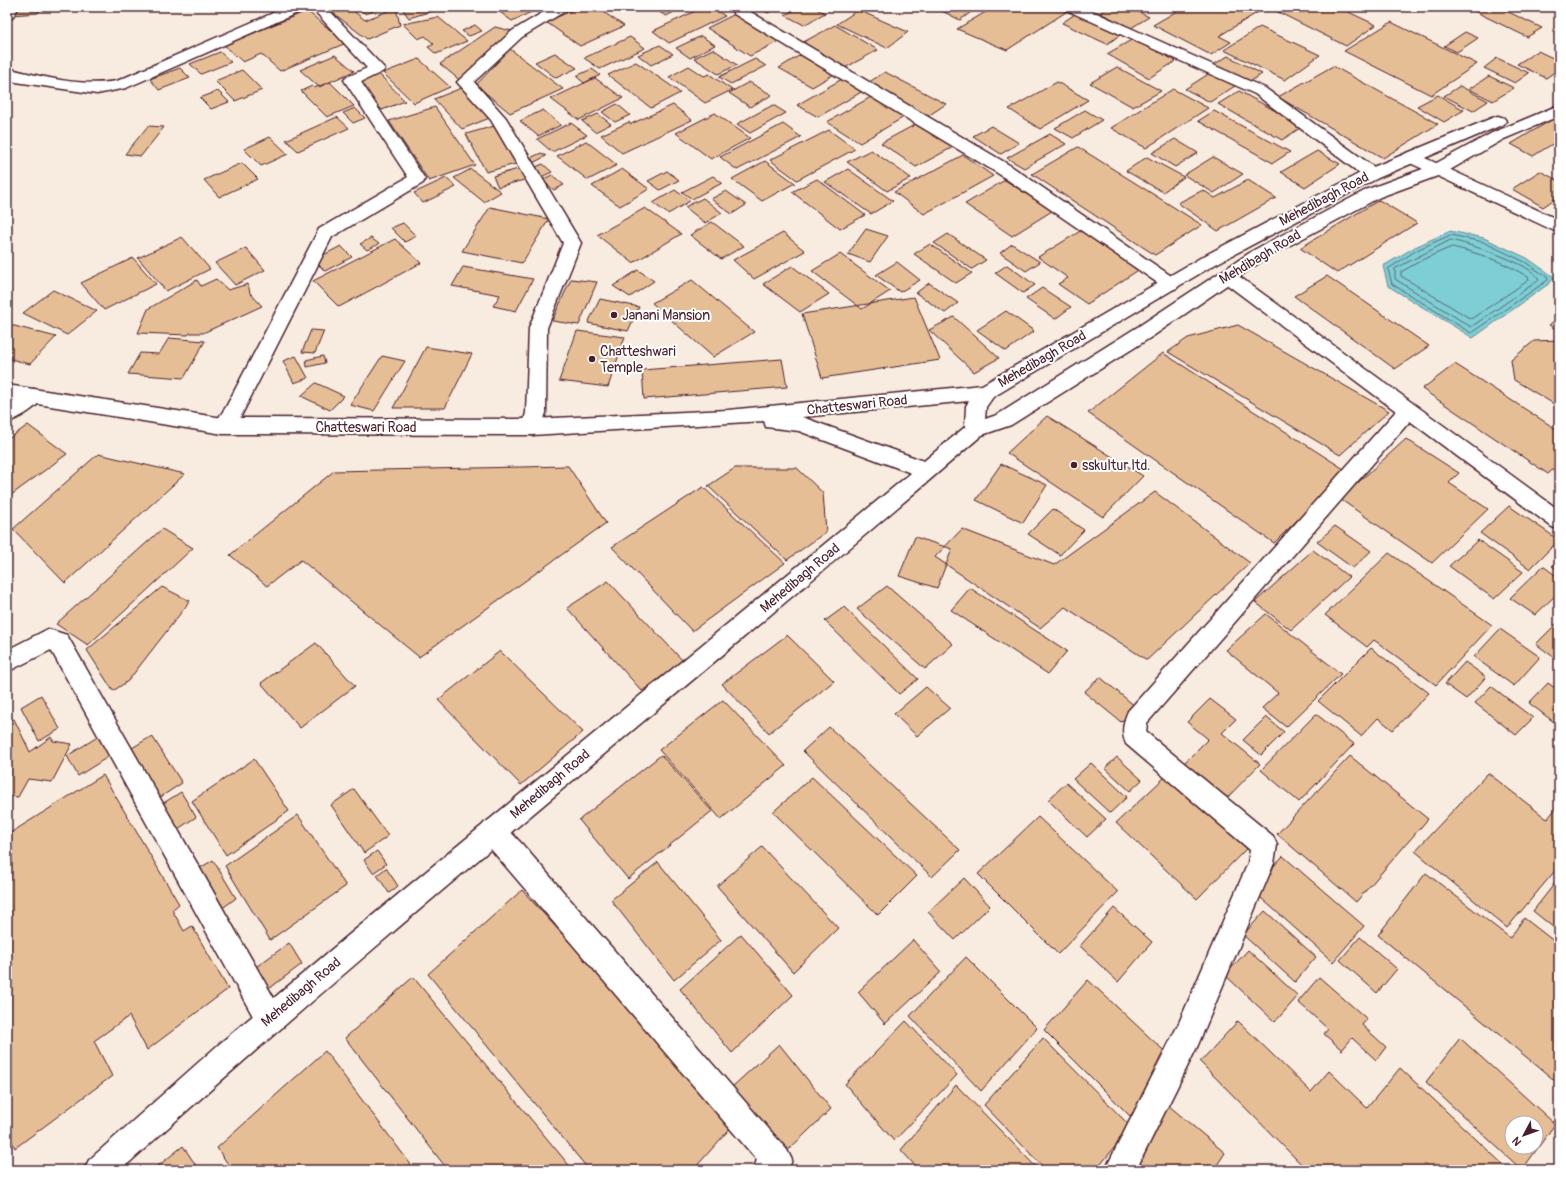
<svg xmlns="http://www.w3.org/2000/svg" width="1566" height="1177" font-family="Pangolin,sans-serif">
<rect width="100%" height="100%" fill="#f8ece0"/>
<filter id="ink" filterUnits="userSpaceOnUse"><feTurbulence type="fractalNoise" baseFrequency=".025" numOctaves="2"/><feDisplacementMap in="SourceGraphic" scale="8" xChannelSelector="R" yChannelSelector="G"/><feConvolveMatrix kernelMatrix="1 2 1 2 8 2 1 2 1" color-interpolation-filters="sRGB"/></filter>
<g filter="url(#ink)">
<path fill="#7dced5" stroke="#698891" d="M1450 231 1484 238 1527 258 1554 277 1550 283 1473 338 1388 286 1383 266 1415 247Z"/>
<g fill="none" stroke-linecap="round" stroke-linejoin="round">
<path stroke="#5e656f" stroke-width="1" d="M1451 235 1483 242 1525 262 1547 277 1548 280 1471 333 1392 284 1388 269 1417 250Z
M1451 240C1468 244 1533 263 1539 280L1471 327 1395 279V269Z
M1452 247C1479 253 1504 262 1528 277L1529 280 1471 319 1401 276V272L1422 260Z"/>
</g>
<path fill="#e6be96" stroke="#4a1f2b" fill-rule="evenodd" d="M15 7H42L38 13 11 15Z
M46 7H69L68 9 45 10Z
M334 7H348L365 20 396 8 400 25 367 39 328 9Z
M356 7H383L366 14Z
M401 7H433L435 10 409 18Z
M493 7H542L512 21Z
M580 7H596L624 26 580 46 546 22Z
M651 7H684L666 16Z
M704 7H711L725 16 669 43 653 31Z
M757 7H778L768 13Z
M800 7H813L825 13 804 25 785 15Z
M934 7H966L974 10 960 20Z
M994 7H1055L1066 12 1007 50 957 29Z
M1108 7H1129L1149 17 1131 28 1100 13Z
M1184 7H1263L1265 8 1219 36 1231 42 1211 55 1153 25Z
M1268 7H1338L1376 25 1346 46Z
M1477 7H1498L1542 28 1527 37 1472 10Z
M858 10 908 32 887 48 837 24Z
M307 11 346 43 280 71 261 54 243 62 224 45Z
M735 14 779 41 750 56 707 28Z
M1075 14 1120 35 1107 44 1062 23Z
M438 17 462 37 467 41 436 54 428 47 434 44 425 36 418 39 403 24Z
M1391 22 1477 64 1431 95 1344 51Z
M475 25 482 31 469 36 462 31Z
M835 25 878 50 841 70 798 45Z
M495 27 516 32 462 82 440 64Z
M1260 27 1320 55 1285 80 1224 50Z
M1465 32 1478 38 1457 52 1444 46Z
M701 36 715 45 690 58 676 48Z
M630 37 645 48 600 69 584 58Z
M1133 39 1176 61 1149 78 1107 54Z
M660 45 673 54 651 65 638 55Z
M510 49 563 89 510 113 476 85Z
M713 49 737 65 718 74 694 58Z
M1538 51 1559 61V69L1546 78 1517 64Z
M220 52 231 62 201 74 190 64Z
M555 53 577 68 556 78 535 62Z
M802 54 836 73 812 87 779 68Z
M335 55 354 71 319 87 300 70Z
M1228 56 1262 74 1248 83 1213 65Z
M1497 58 1529 73 1515 83 1484 68Z
M419 59 450 87 414 103 383 73Z
M755 59 766 66 731 84 719 77Z
M636 62 670 85 680 93 651 108 608 75Z
M689 66 704 76 709 74 732 90 705 103 669 77Z
M1333 66 1438 124 1383 158 1278 97Z
M1117 67 1161 91 1133 107 1090 83Z
M180 68 190 78 159 90 150 79Z
M592 69 600 75 584 83 576 76Z
M242 70 262 90 235 101 215 81Z
M885 72 946 104 928 116 866 84Z
M378 73 405 101 382 110 356 82Z
M1210 73 1235 86 1210 102 1185 89Z
M1489 76 1514 88 1493 101 1469 89Z
M595 78 623 98 579 120 551 99Z
M842 79 863 91 818 117 797 105Z
M330 82 354 106 327 117 301 91 312 86 314 88Z
M749 82 772 95 750 107 729 93Z
M1057 82 1088 100 1040 129 1009 109Z
M1460 86 1488 101 1473 111 1444 96Z
M464 87 492 117 462 129 434 99Z
M1173 89 1208 108 1146 148 1111 128Z
M218 91 229 102 211 109 200 98Z
M1239 91 1303 126 1282 140 1218 104Z
M1438 95 1464 110 1444 122 1417 106Z
M871 97 904 117 860 143 827 122Z
M617 104 630 115 615 122 602 112Z
M673 105 692 120 622 153 601 135 629 122 631 124Z
M773 105 786 113 750 133 737 124Z
M435 107 475 165 429 181 389 121Z
M355 108 365 118 353 123 343 113Z
M543 110 561 125 538 136 520 121Z
M1085 110 1102 120 1073 138 1055 128Z
M1214 111 1290 152 1273 163 1198 121Z
M715 113 750 138 711 159 676 133Z
M598 114 611 124 595 132 582 121Z
M337 117 349 128 298 151 286 140Z
M1553 119 1559 122V140L1533 156 1511 144Z
M920 122 955 146 916 167 881 143Z
M571 123 587 135 552 152 537 139Z
M783 124 801 137 737 170 720 157Z
M498 125 519 163 486 172 466 134Z
M148 126 164 127 141 156 125 154Z
M991 126 1019 143 1001 154 973 136Z
M829 130 855 149 797 180 770 160Z
M1050 134 1066 144 1024 168 1007 158Z
M270 137 288 154 261 166 244 149Z
M1175 139 1198 153 1175 167 1152 153Z
M586 141 617 165 588 180 557 156Z
M1078 147 1202 225 1155 255 1032 174Z
M871 150 911 178 887 191 847 162Z
M1317 151 1340 164 1305 187 1281 172Z
M541 153 546 156 531 164 526 160Z
M963 155 993 176 924 214 894 192Z
M1147 157 1184 177 1163 192 1126 171Z
M1213 157 1243 174 1214 193 1184 175Z
M765 161 795 183 762 201 732 179Z
M242 163 258 179 219 197 204 180Z
M543 164 552 172 541 177 531 169Z
M522 168 528 179 498 187 493 176Z
M471 169 501 192 484 202 454 178Z
M622 169 649 189 620 206 592 186Z
M848 169 893 201 871 214 825 182Z
M667 171 679 180 660 190 648 181Z
M1540 171 1559 181V196L1543 207 1512 189Z
M552 175 564 185 554 190 542 180Z
M713 176 722 183 692 199 682 192Z
M446 178 456 187 423 203 414 193Z
M817 179 865 215 840 229 792 192Z
M1005 180 1052 211 1012 236 965 204Z
M1248 180 1276 198 1218 231 1178 203 1203 190 1215 198Z
M675 190 690 201 668 214 653 203Z
M726 191 746 205 732 214 711 199Z
M703 198 722 213 705 223 685 207Z
M1379 200 1417 223 1337 273 1300 248Z
M490 207 549 219 522 263 462 251Z
M645 208 681 234 633 263 597 235Z
M712 222 744 246 721 259 690 235Z
M403 223 416 236 405 242 391 228Z
M866 229 888 236 870 262 848 254Z
M1082 230 1140 269 1087 304 1058 284 1068 278 1038 257Z
M783 233 805 251 754 279 733 260Z
M948 234 986 260 972 269 934 243Z
M182 237 210 269 166 291 138 258Z
M371 238 379 244 367 250 360 244Z
M395 239 421 263 339 307 313 281Z
M930 244 972 273 956 283 914 254Z
M1012 244 1040 262 1026 271 1000 253Z
M341 246 352 257 325 271 314 260Z
M246 248 265 270 235 285 215 263Z
M840 254 890 291 862 309 812 271Z
M133 258 156 284 104 310 81 283Z
M897 262 920 280 900 292 876 275Z
M1007 265 1035 285 1023 293 995 273Z
M792 266 829 294 800 312 763 284Z
M463 267 533 279 516 311 493 306 500 295 452 286Z
M638 270 654 281 630 297 613 286Z
M1327 276 1429 346 1395 369 1294 296Z
M216 279 228 290 248 284 250 293 262 306 203 333H190L188 335 138 333 148 309 197 280 201 286Z
M571 279 597 282 579 325 552 321Z
M692 280 754 332 713 357 652 303Z
M929 283 958 303 945 313 916 293Z
M1042 288 1071 307 1055 319 1026 299Z
M53 290 97 311 67 335 23 313Z
M914 297 940 360 822 378 802 314Z
M600 299 639 307 628 331 588 323Z
M1006 311 1034 331 1006 351 977 330Z
M954 317 999 358 974 372 929 330Z
M1559 317V331L1549 325Z
M7 324 56 337 30 364 7 358Z
M1238 325 1389 411 1340 455 1168 352 1188 338Z
M311 330 324 331 315 353 302 352Z
M577 331 625 337 608 387 559 381Z
M169 338 205 341 184 378 128 374 140 353 159 354Z
M1559 340V407L1514 380 1511 360 1534 341Z
M426 347 472 354 445 408H393Z
M1163 353 1347 471 1274 543 1088 413Z
M296 356 308 378 294 383 283 361Z
M323 356 325 363 307 367 306 360Z
M382 356 405 361 374 411 350 405Z
M782 359 787 387 644 399 642 370Z
M1455 364 1559 431V464L1548 474 1422 389Z
M316 383 344 396 330 410 301 396Z
M1047 416 1143 476 1103 517 1007 453Z
M28 425 67 454 7 498V440Z
M1406 439 1459 473 1449 483 1488 509 1432 563 1340 499Z
M98 454 185 474 65 583 13 529Z
M1001 464 1047 485 1023 523 976 500Z
M568 466 606 523 419 657 301 560 267 586 230 555 334 471Z
M735 468H797L823 493 826 532 787 560 708 486Z
M703 487 785 563 692 631 612 547Z
M1155 492 1250 563 1147 660 1065 607 1040 628 935 557 962 529 1054 565Z
M1509 506 1559 540 1530 569 1480 533Z
M1053 509 1084 530 1060 555 1028 534Z
M1335 526 1371 551 1353 568 1317 542Z
M162 529 193 548 88 645 56 624Z
M915 537 952 549 937 588 899 576Z
M1478 540 1523 572 1494 599 1449 566Z
M1313 550 1349 577 1291 630 1255 602Z
M1389 553 1492 625 1436 685 1374 640 1367 647 1325 615Z
M1559 560V571L1552 566Z
M1543 566 1559 578V592L1535 615 1510 598Z
M608 581 683 661 642 691 567 608Z
M887 586 953 644 925 669 857 609Z
M162 587 190 601 128 681 113 691 87 650Z
M970 588 1067 651 1048 674 951 610Z
M844 607 918 679 899 694 825 621Z
M1266 614 1341 674 1286 727 1262 708 1278 693 1226 650Z
M1559 621V661L1536 644Z
M1500 629 1540 657 1514 686 1474 657Z
M787 635 834 681 769 733 722 684Z
M316 643 355 686 300 728 261 683Z
M1371 648 1429 693 1393 730 1378 718 1361 736 1318 701Z
M500 651 583 732 521 785 438 700Z
M1465 662 1486 677 1466 699 1445 684Z
M1100 677 1136 707 1121 722 1084 692Z
M1548 683 1559 691V726L1529 703Z
M1491 686 1533 718 1516 735 1475 703Z
M926 687 950 708 917 736 894 714Z
M41 695 60 729 39 741 21 707Z
M1210 699 1236 719 1222 733 1260 764 1223 802 1181 766 1208 739 1187 722Z
M723 700 786 766 721 819 659 750Z
M1316 714 1354 744 1299 802 1261 770Z
M1266 717 1284 732 1261 755 1243 740Z
M14 719 30 752 51 737 53 741 72 744 52 782 28 779 18 797 7 796V722Z
M829 727 960 850 932 877 803 751Z
M99 736 111 755 78 776 67 756Z
M152 736 182 783 156 800 127 751Z
M661 755 712 811 628 879 579 820Z
M1350 756 1428 819 1356 902 1277 834Z
M1117 757 1142 780 1130 791 1105 768Z
M254 759 289 811 226 855 192 801Z
M1091 763 1127 797 1110 813 1073 779Z
M1488 773 1547 819 1559 805V866L1507 928 1415 851Z
M103 775 179 904 172 910 184 931 192 926 228 989 147 1050 129 1016 94 1041 112 1076 15 1148 7 1131V835Z
M1166 776 1247 848 1197 899 1116 823Z
M812 777 917 876 878 915 773 812Z
M1066 783 1106 819 1087 837 1048 800Z
M354 789 388 836 364 853 331 805Z
M181 792 196 817 169 835 154 809Z
M298 815 346 886 270 940 225 866Z
M1038 817 1118 892 1058 954 978 874Z
M762 847 838 928 793 972 717 886Z
M377 851 386 864 373 873 364 860Z
M1283 856 1364 926 1333 962 1252 890Z
M213 860 236 898 216 913 192 873Z
M658 862 721 940 674 980 611 900Z
M386 868 398 886 389 893 377 875Z
M1426 873 1510 938 1524 918 1559 945V1084L1378 935Z
M964 878 990 906 955 940 928 912Z
M1559 878V932L1533 911Z
M522 890 735 1123 693 1170H589L428 974Z
M1114 908 1152 942 1118 982 1080 946Z
M1265 911 1316 957 1295 982 1243 935Z
M741 934 793 995 732 1053 680 989Z
M1360 937 1397 969 1377 993 1340 960Z
M913 940 941 972 885 1024 858 992Z
M289 943 302 964 262 994 249 972Z
M1248 950 1298 996 1275 1022 1225 975Z
M966 957 1037 1028 981 1091 910 1016Z
M413 977 573 1170H448L345 1038Z
M1319 977 1367 1019 1362 1025 1386 1047 1376 1060 1352 1038 1342 1050 1324 1034 1328 1029 1298 1002Z
M1088 980 1175 1061 1130 1116 1044 1030Z
M906 1021 957 1075 894 1141 845 1084Z
M1238 1021 1311 1092 1329 1071 1367 1108 1400 1068 1509 1170H1307L1200 1062Z
M1043 1038 1131 1127 1096 1170H1046L984 1105Z
M1460 1038 1555 1124 1522 1170 1426 1082ZM1512 1123H1536V1147H1512Z
M779 1044 831 1109 783 1155 731 1088Z
M325 1051 415 1170H232L217 1148Z
M956 1085 1039 1170H919L901 1150Z
M1168 1105 1225 1153 1215 1168 1217 1170H1136Z
M183 1146 199 1170H153Z"/>
<g fill="none" stroke-linecap="round" stroke-linejoin="round">
<defs>
<path id="minor" d="M7 7H19L12 18 7 19Z
M287 7H306L304 10 126 88 97 94 16 82 7 79V68C42 77 81 87 117 81Z
M311 7H326L385 69 382 72 361 82 425 179 423 183 332 237 241 416C234 426 230 436 216 431L213 426 226 407 319 229 408 177 344 80 347 77 367 68Z
M552 7H569L567 10 522 37 474 82 506 118 581 243 547 328 546 413 539 432 532 435 525 432 522 427 526 413 529 328 563 243 491 120 457 82 512 31Z
M735 7H752L749 11 1011 166 1177 280 1180 284 1177 288 1171 290 1165 288 999 174 734 14 732 11Z
M1064 7H1083L1265 88 1378 170 1380 174 1378 178 1372 179 1366 178 1255 94 1066 10Z
M1412 152 1559 220V233L1406 161 1404 157 1406 153Z
M1227 270 1233 272 1559 510V529L1552 527 1410 421 1147 723 1146 732 1273 836 1277 845 1274 863 1198 1045 1136 1170H1105L1178 1025 1248 863 1250 850 1126 744C1121 733 1123 722 1128 711L1396 411 1221 280 1218 276 1221 272Z
M34 389 41 391 44 396C38 407 19 419 7 422V405L27 391Z
M48 629 67 635 280 1009 284 1019 280 1029 270 1033 260 1029 51 650 7 672V650Z
M493 820 502 823 522 844 787 1150 792 1160 788 1170H753L757 1160 484 841 480 832 484 823Z"/>
<path id="major" d="M1559 105V116L1504 139 1443 174 1380 197 1266 258 1153 336 1011 425 982 435C697 681 401 917 121 1170H84L89 1160 218 1045 350 934 911 473 799 431 766 427 764 421 532 435 223 434 7 399V385L223 418 532 419 728 410 982 385 1202 257 1366 170 1492 118 1498 116 1504 118 1506 121 1504 124 1378 178 1214 265 993 397 986 407 985 419 997 415 1139 326 1254 250 1368 189 1431 166 1492 133ZM969 401 966 406 965 427 924 461 802 417Z"/>
</defs>
<use href="#minor" stroke="#4a1f2b" stroke-width="3"/>
<use href="#major" stroke="#4a1f2b" stroke-width="3"/>
<use href="#minor" fill="#fff" fill-rule="evenodd"/>
<use href="#major" fill="#fff" fill-rule="evenodd"/>
</g>
</g>
<g fill="#4a1f2b" stroke="#fff" stroke-width="1.5">
<circle cx="614" cy="315" r="4"/>
<circle cx="592" cy="359" r="4"/>
<circle cx="1074" cy="465" r="4"/>
</g>
<g text-anchor="middle" dominant-baseline="central" stroke-width="4" stroke-linejoin="round" paint-order="stroke">
<g font-size="14" fill="#4a1f2b" stroke="#fff">
<text transform="translate(1324 199) rotate(-28)">Mehedibagh Road</text>
<text transform="translate(1260 257) rotate(-31)">Mehdibagh Road</text>
<text transform="translate(1042 359) rotate(-30)">Mehedibagh Road</text>
<text transform="translate(857 405) rotate(-6)">Chatteswari Road</text>
<text x="366" y="427">Chatteswari Road</text>
<text transform="translate(800 578) rotate(-40)">Mehedibagh Road</text>
<text transform="translate(550 784) rotate(-40)">Mehedibagh Road</text>
<text transform="translate(301 992) rotate(-40)">Mehedibagh Road</text>
</g>
<g font-size="14" fill="#4a1f2b" stroke="#fff" text-anchor="start">
<text x="622" y="315">Janani Mansion</text>
<text x="600" y="351">Chatteshwari<tspan x="600" dy="16">Temple</tspan></text>
<text x="1082" y="465">sskultur ltd.</text>
</g>
</g>
<rect width="1566" height="1177" fill="none" stroke="#fff" stroke-width="24"/>
<rect x="12" y="12" width="1542" height="1153" fill="none" stroke="#4a1f2b" stroke-width="1.5" filter="url(#ink)"/>
<g transform="translate(1524 1135) rotate(229)"><circle r="19" fill="#ffffff" stroke="#b7a5aa"/>
<path d="M0-3L7 15L0 10L-7 15Z" fill="#4a1f2b"/>
<text y="-6" font-size="11" font-weight="bold" text-anchor="middle" fill="#4a1f2b">N</text>
</g>
</svg>
